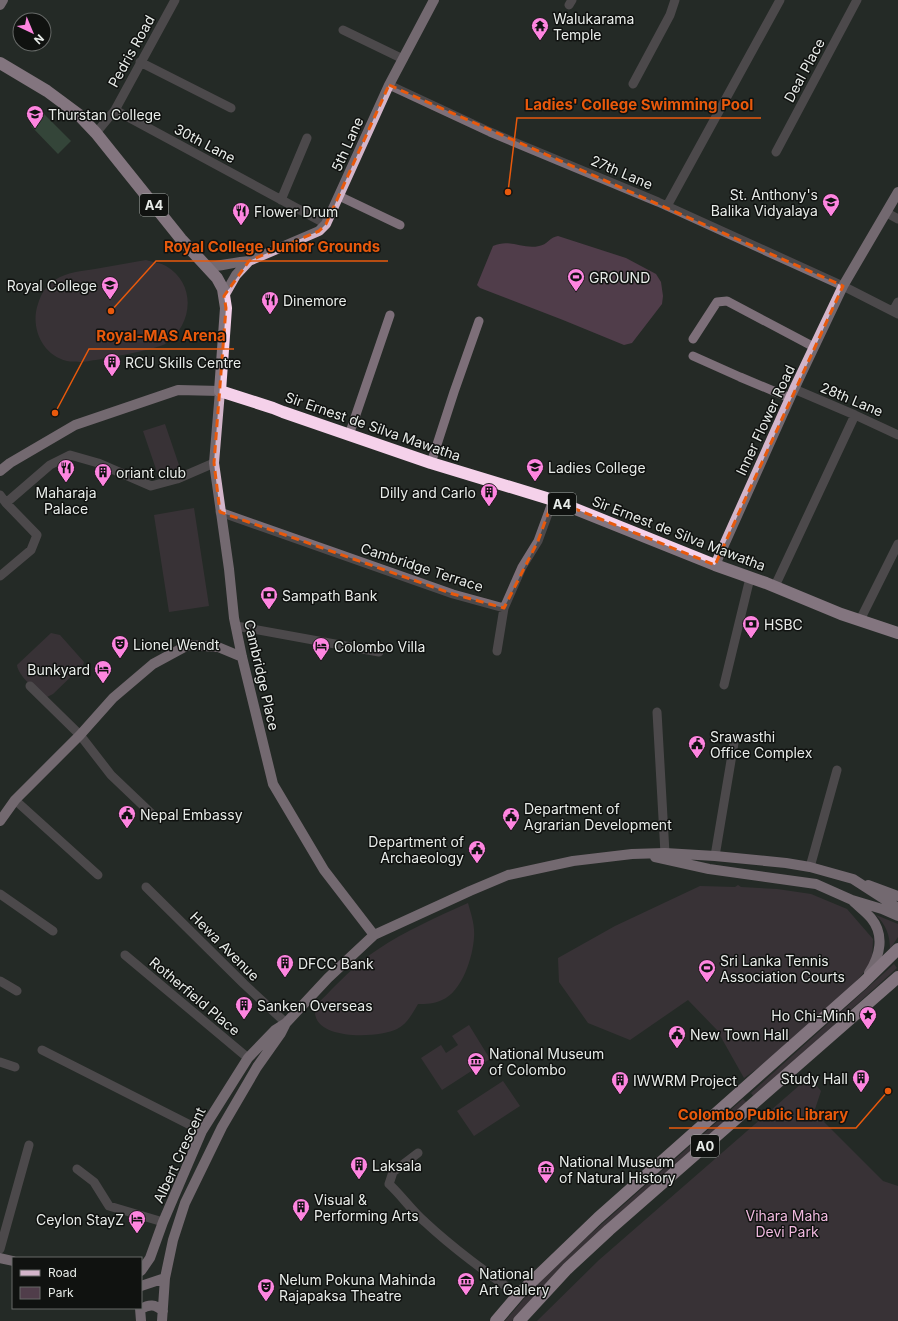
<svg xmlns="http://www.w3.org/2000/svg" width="898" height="1321" font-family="Inter,sans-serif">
<rect width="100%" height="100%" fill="#252a26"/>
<path fill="#503d4a" d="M558 236 626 258 656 274 661 282 663 296 662 304 632 343 624 345 563 320 480 288 477 285 493 246C510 238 523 250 539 246 547 245 550 237 558 236Z
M146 260C152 262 161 263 166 266 197 284 193 326 165 344 158 349 89 362 80 362 76 361 71 362 67 361 42 355 30 327 38 304 41 294 46 285 55 280 67 272 82 271 95 269 112 266 129 263 146 260Z
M165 424 180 468 158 475 143 431Z
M194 508 209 606 169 612 154 515Z
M51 633 60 635 84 662 83 665 53 694 47 697C38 693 18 676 17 665Z
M738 885 741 887 777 889 811 894 847 909 873 939 872 963 854 984 768 1061 744 1078 717 1030 688 1000 630 1040 588 1023 559 982 558 958 615 926 700 886 735 887Z
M468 903C471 914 475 925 474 937 473 957 462 992 442 1000 434 1004 426 1004 418 1004 412 1014 407 1024 397 1029 379 1038 314 1041 315 1011 316 1003 326 996 331 990 345 976 360 961 377 950 405 931 437 917 468 903Z
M876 915 898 924V937L890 949C890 935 886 925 876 915Z
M894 964 897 968 754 1097 751 1093Z
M469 1025 490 1059 442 1090 421 1058 441 1045 446 1053 458 1045 452 1036Z
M809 1077 821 1091 814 1112 883 1181 898 1186V1321H537L599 1260Z
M503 1081 520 1106 474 1136 457 1111Z
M743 1099 747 1103 562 1267 539 1290 512 1321H505L536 1285 559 1262Z"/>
<path fill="#476751" d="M43 113 71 141 58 154 31 126Z"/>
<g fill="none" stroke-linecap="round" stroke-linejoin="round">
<path stroke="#7d6f79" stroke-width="9" d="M569 5 572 0
M343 30 403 59
M140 62 231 108
M633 84 670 15 675 0
M389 85 490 132 658 202 843 286 898 314
M115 110 326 224
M96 133 115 110 175 0
M776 152 857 0
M339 196 400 225
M281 200 307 138
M667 206 780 0
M887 213 898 219
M893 311 898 302
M693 339 717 302 727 301 814 347
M693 356 740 377 790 398
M794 389 855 415 898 435
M349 435 390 315
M431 463 454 392 479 321
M0 495 6 503 37 535 31 550 0 576
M6 503 50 465 70 455 98 463 151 486 177 479 214 463
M220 512 453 594 504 608 522 567 538 541 553 500
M775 586 855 415
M860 620 898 544
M236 626 379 652
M497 651 504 608
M724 685 750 578
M30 686 80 735 111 775 154 816
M657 712 665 853
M15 800 98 875
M715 856 735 737
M810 867 837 770
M146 887 244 984 286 1023
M0 894 53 931
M125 955 248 1058
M0 981 17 991
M42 1050 202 1131
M0 1062 15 1067
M418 1153 393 1172 389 1184C402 1196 412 1211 425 1222 454 1249 486 1272 518 1295
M77 1169 94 1182 109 1206 163 1222
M0 1249 29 1145"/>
<path stroke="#d3b5ca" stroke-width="10" d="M0 5 3 0
M207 267C221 266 235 262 249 261L319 231 326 224 389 85 434 0
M224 296 236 275 249 261
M0 471 10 463 75 425 178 390 220 391 214 463 229 569 234 618 242 657 273 784 324 870 374 935
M715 565 794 389 843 286 898 192
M0 821 15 800 80 735 113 698 153 664 188 645 218 647 242 657
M655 857 709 869 816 884 852 900 882 909 898 916
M868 885 898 896
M853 901C859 907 866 912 871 918 885 935 880 956 869 973
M0 1258 13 1261
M141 1271 150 1258 163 1222 202 1131 248 1058 275 1030 286 1023 328 978 374 935 470 891 508 875 573 861 632 854 665 853 715 856 786 863 810 867 853 879 898 908
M141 1286 165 1278
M140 1308 141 1321
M141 1309C149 1304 155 1304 163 1311
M162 1321 165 1278 173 1240 185 1203 222 1127 257 1067 281 1033 286 1023"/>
<path stroke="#f5d1ea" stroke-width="12" d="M0 63 47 91 78 114 96 133 181 239 217 278 223 289 226 308 220 391 273 408 283 412 431 463 553 500 715 565 766 583 841 614 898 633
M496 1321 518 1295 598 1218 863 983 898 949
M519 1321 567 1269 609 1230 898 977"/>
</g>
<path d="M0 0H898V1321H0ZM389 85 843 286 715 565 553 500 538 541 504 608 453 594 220 512 214 463 226 308 224 296 249 261 319 231 326 224Z" fill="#252a26" fill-opacity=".55" fill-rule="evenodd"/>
<path fill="none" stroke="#e8590c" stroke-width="3" stroke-dasharray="8 5" stroke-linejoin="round" d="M389 85 843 286 715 565 553 500 538 541 504 608 453 594 220 512 214 463 226 308 224 296 249 261 319 231 326 224Z"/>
<defs>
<symbol id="temple-pin" viewBox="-11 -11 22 30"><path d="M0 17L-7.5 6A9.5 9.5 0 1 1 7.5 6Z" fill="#fe85e0" stroke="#101210"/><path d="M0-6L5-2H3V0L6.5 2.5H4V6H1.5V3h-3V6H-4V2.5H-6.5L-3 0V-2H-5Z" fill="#111"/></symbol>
<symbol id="school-pin" viewBox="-11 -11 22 30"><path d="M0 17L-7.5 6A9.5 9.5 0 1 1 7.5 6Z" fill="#fe85e0" stroke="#101210"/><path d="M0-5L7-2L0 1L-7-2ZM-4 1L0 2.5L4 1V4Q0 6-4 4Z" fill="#111"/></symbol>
<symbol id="restaurant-pin" viewBox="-11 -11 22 30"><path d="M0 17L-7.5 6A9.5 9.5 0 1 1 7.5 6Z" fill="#fe85e0" stroke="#101210"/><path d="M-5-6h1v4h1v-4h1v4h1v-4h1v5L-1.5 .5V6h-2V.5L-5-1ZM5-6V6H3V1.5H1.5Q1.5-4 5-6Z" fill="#111"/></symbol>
<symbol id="stadium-pin" viewBox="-11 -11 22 30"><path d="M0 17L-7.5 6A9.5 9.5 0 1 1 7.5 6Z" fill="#fe85e0" stroke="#101210"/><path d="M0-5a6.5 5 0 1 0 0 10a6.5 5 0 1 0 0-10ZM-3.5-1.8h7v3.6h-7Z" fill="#111"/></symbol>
<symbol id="building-pin" viewBox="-11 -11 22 30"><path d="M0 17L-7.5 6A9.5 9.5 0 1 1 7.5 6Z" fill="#fe85e0" stroke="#101210"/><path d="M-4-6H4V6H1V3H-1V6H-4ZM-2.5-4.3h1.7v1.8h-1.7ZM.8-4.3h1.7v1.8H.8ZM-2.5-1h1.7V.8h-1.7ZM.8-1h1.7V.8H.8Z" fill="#111"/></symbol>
<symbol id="bank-pin" viewBox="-11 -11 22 30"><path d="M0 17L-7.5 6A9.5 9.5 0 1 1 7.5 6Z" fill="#fe85e0" stroke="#101210"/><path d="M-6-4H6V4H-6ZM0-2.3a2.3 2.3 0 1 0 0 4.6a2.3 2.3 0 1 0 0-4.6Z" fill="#111"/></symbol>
<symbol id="theatre-pin" viewBox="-11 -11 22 30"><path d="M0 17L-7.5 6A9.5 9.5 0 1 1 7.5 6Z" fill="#fe85e0" stroke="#101210"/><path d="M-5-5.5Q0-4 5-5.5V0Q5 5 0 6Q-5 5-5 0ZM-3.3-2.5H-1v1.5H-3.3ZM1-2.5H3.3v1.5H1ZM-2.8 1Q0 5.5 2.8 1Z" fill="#111"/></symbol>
<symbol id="hotel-pin" viewBox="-11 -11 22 30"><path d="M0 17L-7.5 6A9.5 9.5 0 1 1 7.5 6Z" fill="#fe85e0" stroke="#101210"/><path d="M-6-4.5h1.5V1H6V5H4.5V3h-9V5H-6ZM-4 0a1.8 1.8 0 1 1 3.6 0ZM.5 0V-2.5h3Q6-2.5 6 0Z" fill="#111"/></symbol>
<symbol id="civic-pin" viewBox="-11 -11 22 30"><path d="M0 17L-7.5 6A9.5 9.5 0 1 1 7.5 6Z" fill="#fe85e0" stroke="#101210"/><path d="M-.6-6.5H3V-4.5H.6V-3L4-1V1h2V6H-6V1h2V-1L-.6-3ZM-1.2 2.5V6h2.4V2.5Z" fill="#111"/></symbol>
<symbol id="sight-pin" viewBox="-11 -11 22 30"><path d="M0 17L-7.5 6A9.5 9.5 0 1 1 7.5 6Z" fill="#fe85e0" stroke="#101210"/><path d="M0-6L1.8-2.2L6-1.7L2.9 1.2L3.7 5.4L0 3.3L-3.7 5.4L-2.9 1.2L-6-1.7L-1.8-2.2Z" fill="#111"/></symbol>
<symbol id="museum-pin" viewBox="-11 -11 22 30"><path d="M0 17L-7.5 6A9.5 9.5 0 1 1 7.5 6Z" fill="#fe85e0" stroke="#101210"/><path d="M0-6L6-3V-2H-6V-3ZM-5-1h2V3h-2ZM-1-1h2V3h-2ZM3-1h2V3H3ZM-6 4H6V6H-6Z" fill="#111"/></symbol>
</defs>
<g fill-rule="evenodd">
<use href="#temple-pin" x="530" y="16" width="20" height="27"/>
<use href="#school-pin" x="25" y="104" width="20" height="27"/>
<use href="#school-pin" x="821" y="192" width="20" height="27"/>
<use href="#restaurant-pin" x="231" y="201" width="20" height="27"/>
<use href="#stadium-pin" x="566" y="267" width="20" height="27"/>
<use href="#school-pin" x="100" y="275" width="20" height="27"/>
<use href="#restaurant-pin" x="260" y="290" width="20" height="27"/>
<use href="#building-pin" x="102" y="352" width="20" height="27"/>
<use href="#school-pin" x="525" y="457" width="20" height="27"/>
<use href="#restaurant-pin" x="56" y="458" width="20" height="27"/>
<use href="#building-pin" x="93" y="462" width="20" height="27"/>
<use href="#building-pin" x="479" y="482" width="20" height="27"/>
<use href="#bank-pin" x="259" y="585" width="20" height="27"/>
<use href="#bank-pin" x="741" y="614" width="20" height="27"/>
<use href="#theatre-pin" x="110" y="634" width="20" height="27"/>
<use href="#hotel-pin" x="311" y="636" width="20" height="27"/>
<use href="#hotel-pin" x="93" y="659" width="20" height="27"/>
<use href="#civic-pin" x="687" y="734" width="20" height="27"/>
<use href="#civic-pin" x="117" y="804" width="20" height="27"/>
<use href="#civic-pin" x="501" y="806" width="20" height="27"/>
<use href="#civic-pin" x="467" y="839" width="20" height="27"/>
<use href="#building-pin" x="275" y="953" width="20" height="27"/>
<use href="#stadium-pin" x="697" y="958" width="20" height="27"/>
<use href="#building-pin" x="234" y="995" width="20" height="27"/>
<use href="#sight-pin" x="858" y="1005" width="20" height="27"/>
<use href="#civic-pin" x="667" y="1024" width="20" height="27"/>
<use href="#museum-pin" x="466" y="1051" width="20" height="27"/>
<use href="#building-pin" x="851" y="1068" width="20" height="27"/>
<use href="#building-pin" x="610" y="1070" width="20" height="27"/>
<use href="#building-pin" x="349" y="1155" width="20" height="27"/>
<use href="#museum-pin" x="536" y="1159" width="20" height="27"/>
<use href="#building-pin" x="291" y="1197" width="20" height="27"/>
<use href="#hotel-pin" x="127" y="1209" width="20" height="27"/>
<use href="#museum-pin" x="456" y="1271" width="20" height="27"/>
<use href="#theatre-pin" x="256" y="1277" width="20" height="27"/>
</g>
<g text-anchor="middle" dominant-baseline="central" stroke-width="3" stroke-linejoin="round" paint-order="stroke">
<g fill="#101210" stroke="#a7aba8" stroke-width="1">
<rect x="140" y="194" width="28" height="22" rx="3"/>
<rect x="548" y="493" width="28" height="22" rx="3"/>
<rect x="691" y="1135" width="28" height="22" rx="3"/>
</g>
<g font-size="13" font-weight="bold" fill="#e8ece9">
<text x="154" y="205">A4</text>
<text x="562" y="504">A4</text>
<text x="705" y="1146">A0</text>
</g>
<g font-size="14" fill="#e8ece9" stroke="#101210" text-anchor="start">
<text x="553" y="18">Walukarama<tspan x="553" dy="16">Temple</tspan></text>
<text x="48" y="114">Thurstan College</text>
<text x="818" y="194" text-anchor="end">St. Anthony's<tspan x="818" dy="16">Balika Vidyalaya</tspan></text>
<text x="254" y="211">Flower Drum</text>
<text x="589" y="277">GROUND</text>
<text x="97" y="285" text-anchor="end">Royal College</text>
<text x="283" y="300">Dinemore</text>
<text x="125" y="362">RCU Skills Centre</text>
<text x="548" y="467">Ladies College</text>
<text x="116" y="472">oriant club</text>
<text x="66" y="492" text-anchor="middle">Maharaja<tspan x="66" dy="16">Palace</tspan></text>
<text x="476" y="492" text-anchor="end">Dilly and Carlo</text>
<text x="282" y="595">Sampath Bank</text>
<text x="764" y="624">HSBC</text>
<text x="133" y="644">Lionel Wendt</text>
<text x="334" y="646">Colombo Villa</text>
<text x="90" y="669" text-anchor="end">Bunkyard</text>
<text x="710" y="736">Srawasthi<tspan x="710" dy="16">Office Complex</tspan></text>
<text x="524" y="808">Department of<tspan x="524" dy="16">Agrarian Development</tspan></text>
<text x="140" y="814">Nepal Embassy</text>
<text x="464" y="841" text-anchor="end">Department of<tspan x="464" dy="16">Archaeology</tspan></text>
<text x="720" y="960">Sri Lanka Tennis<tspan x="720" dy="16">Association Courts</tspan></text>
<text x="298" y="963">DFCC Bank</text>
<text x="257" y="1005">Sanken Overseas</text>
<text x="855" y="1015" text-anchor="end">Ho Chi-Minh</text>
<text x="690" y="1034">New Town Hall</text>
<text x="489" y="1053">National Museum<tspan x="489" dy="16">of Colombo</tspan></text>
<text x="848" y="1078" text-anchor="end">Study Hall</text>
<text x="633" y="1080">IWWRM Project</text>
<text x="559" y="1161">National Museum<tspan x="559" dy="16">of Natural History</tspan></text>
<text x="372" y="1165">Laksala</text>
<text x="314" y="1199">Visual &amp;<tspan x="314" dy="16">Performing Arts</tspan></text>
<text x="124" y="1219" text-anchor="end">Ceylon StayZ</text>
<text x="479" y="1273">National<tspan x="479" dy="16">Art Gallery</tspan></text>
<text x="279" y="1279">Nelum Pokuna Mahinda<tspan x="279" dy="16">Rajapaksa Theatre</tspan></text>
</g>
<g font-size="14" fill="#e8ece9" stroke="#101210">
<text transform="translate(131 51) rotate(-61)">Pedris Road</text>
<text transform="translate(804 70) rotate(-62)">Deal Place</text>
<text transform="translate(205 143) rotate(28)">30th Lane</text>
<text transform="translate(347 144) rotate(-66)">5th Lane</text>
<text transform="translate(622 172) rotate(23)">27th Lane</text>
<text transform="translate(852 399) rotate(23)">28th Lane</text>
<text transform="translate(765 420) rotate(-65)">Inner Flower Road</text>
<text transform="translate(373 426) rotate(19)">Sir Ernest de Silva Mawatha</text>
<text transform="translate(679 533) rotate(21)">Sir Ernest de Silva Mawatha</text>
<text transform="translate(422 567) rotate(18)">Cambridge Terrace</text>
<text transform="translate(262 675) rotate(77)">Cambridge Place</text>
<text transform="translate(225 946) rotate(45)">Hewa Avenue</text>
<text transform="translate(195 996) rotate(40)">Rotherfield Place</text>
<text transform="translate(179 1155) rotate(-65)">Albert Crescent</text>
</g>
<g font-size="14" fill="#f0b9df" stroke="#101210">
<text x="787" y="1215">Vihara Maha<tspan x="787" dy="16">Devi Park</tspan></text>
</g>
</g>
<path fill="none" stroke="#e8590c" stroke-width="1.5" d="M508 192L517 118H761M111 311L156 261H388M55 413L89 349H234M888 1091L856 1128H669"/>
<g fill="#e8590c" stroke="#101210" stroke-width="1.5">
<circle cx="508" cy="192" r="4"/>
<circle cx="111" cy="311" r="4"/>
<circle cx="55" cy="413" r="4"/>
<circle cx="888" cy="1091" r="4"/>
</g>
<g font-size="15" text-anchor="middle" font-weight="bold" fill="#e8590c" stroke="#101210" stroke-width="3" stroke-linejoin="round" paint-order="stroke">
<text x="639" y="110">Ladies' College Swimming Pool</text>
<text x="272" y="252">Royal College Junior Grounds</text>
<text x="161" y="341">Royal-MAS Arena</text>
<text x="763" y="1120">Colombo Public Library</text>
</g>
<rect x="12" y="1257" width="130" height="52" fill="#101210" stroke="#666967"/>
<rect x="20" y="1270" width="20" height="6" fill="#d3b5ca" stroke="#666967"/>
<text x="48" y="1277" font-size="12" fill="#e8ece9">Road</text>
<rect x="20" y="1287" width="20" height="12" fill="#503d4a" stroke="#666967"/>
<text x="48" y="1297" font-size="12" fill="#e8ece9">Park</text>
<g transform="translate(32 32) rotate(136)"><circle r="19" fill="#101210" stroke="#666967"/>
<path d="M0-3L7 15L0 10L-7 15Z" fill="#fe85e0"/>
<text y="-6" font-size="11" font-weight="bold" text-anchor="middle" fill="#e8ece9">N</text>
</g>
</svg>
